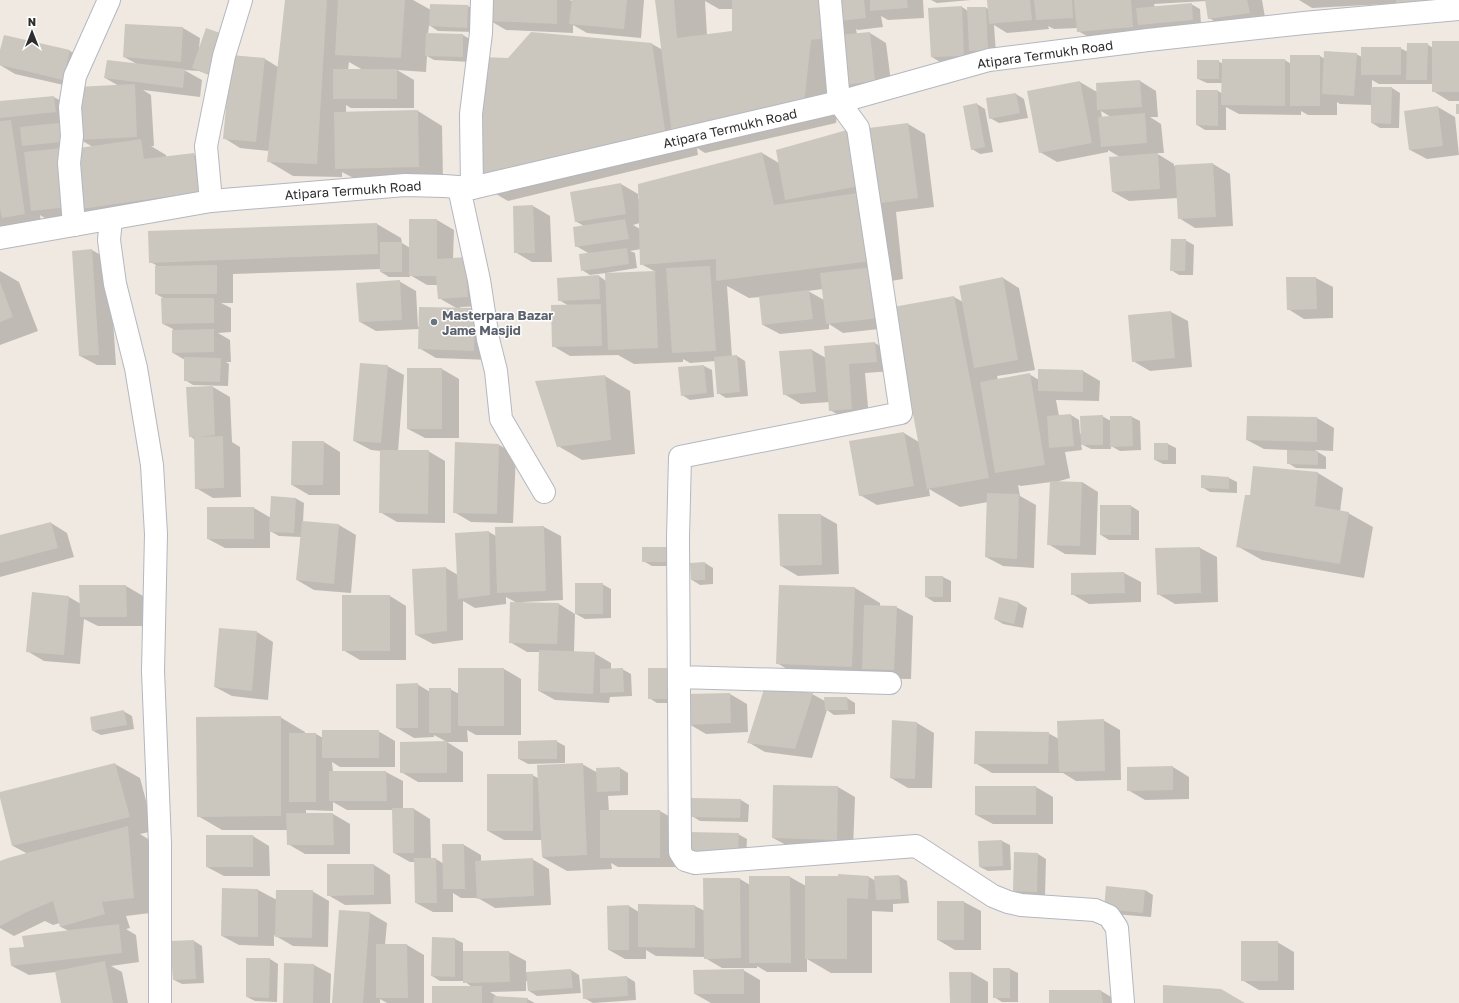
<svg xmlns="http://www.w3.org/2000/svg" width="1459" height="1003" font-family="'Golos Text',sans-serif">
<rect width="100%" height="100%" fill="#efe9e1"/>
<path fill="#0003" fill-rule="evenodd" d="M286 0H413L431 10 468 6 476 11 475 32 438 31 429 25 428 34 463 35 471 40V62L434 60 427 56 426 72 397 70 414 80V108H351L346 105V113L418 111 442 126 443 181 361 182 342 172V177L293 176 268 161 269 151 240 148 224 138 232 56 265 59 278 67ZM349 62 363 70H348Z
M490 0H570L572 1 573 0H644L641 38 587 33 573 25V33L506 30 489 20Z
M656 0H923L924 18 888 20 881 16 883 27 858 30 856 29 857 34 870 33 886 43 892 90 860 94 844 84 842 72 836 123 705 153 697 148 698 155 508 201 477 183 508 59 652 44 663 50ZM705 1 719 9H733V32L707 35Z
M931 0H971L937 3Z
M988 0H1262L1266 23 1226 28 1209 18 1206 1 1154 4 1155 8 1191 4 1200 9 1201 24 1103 45 1078 31V28L1054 29 1048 26 1049 29 1007 33 994 25 996 54 948 67 932 57 962 7 968 11 986 8 989 9Z
M1299 0H1459L1312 8Z
M126 25 183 28 200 38 199 49 207 29 217 78 199 71 184 70 202 80 200 97 143 90 151 95 154 146H151L166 155V157L193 154 218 168 223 206 106 223 84 210 85 217 48 220 40 215 41 223 0 238V102L54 97 71 107 74 156 93 147 79 139 77 88 15 74 0 65V55L70 51 86 60 80 88 119 86 105 78 137 64 124 57Z
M1459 42V101H1449L1433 91V84H1379L1372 80V88H1392L1400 93 1399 128H1380L1372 123V105L1340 104 1337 102V115H1308L1301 111V115L1239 114 1226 107V130H1205L1197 125V91H1218L1223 94V83H1207L1198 79 1218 61 1223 64 1285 60 1291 64V56H1320L1325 59 1356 54 1362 57 1400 48 1408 52 1427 44 1433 48Z
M1140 81 1156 91 1158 117H1150L1161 124 1164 153H1156L1174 164V166L1213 164 1230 174 1233 226 1195 228 1179 218 1178 198 1129 201 1113 192 1120 157 1108 150V152L1057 162 1040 152 1029 92 1080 82 1097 92ZM1101 111 1111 117 1102 118Z
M1016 94 1024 99 1028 118 999 123 990 118Z
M977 104 985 109 993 152 980 154 972 149Z
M1438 107 1455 117 1459 155 1427 159 1410 150Z
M908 124 925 134 934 207 896 212 903 279 891 281 894 308 954 297 963 302 1003 278 1019 288 1035 370 997 376 998 380 1029 374 1039 380 1083 371 1100 381 1099 401 1056 400 1059 416 1071 415 1079 420 1080 434 1102 416 1111 421 1132 417 1140 421 1141 450 1120 451 1111 446V449H1091L1081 444 1082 450 1065 452 1070 478 1056 482H1082L1098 492 1096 555 1065 554 1048 544 1051 482 1021 486 1018 485 1020 496 1036 505 1034 568 1003 566 986 557 988 502 960 507 929 489 930 496 877 505 860 495 904 433 919 442 897 327 843 333 829 324V329L780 334 763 325 760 297 749 298 727 286 732 357 737 356 745 361 748 396 726 398 718 393 716 361 690 363 683 359V362L634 364 618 355 570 356 553 346 569 306 559 300 599 276 606 281V273L590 275 582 270 590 254 576 246 584 226 575 221 621 184 638 194V199L762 153 779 163 872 140ZM640 223V229L633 225ZM641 249V264L656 272 606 274V273L637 268 635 253 630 251ZM823 289 824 300 808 291Z
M533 206 550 216 552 262H532L515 252 514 207Z
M437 220 454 230 453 259 465 258 484 306 460 307V309H475L491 360 436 358 419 348 420 329 376 331 360 322 399 281 416 291 418 327 458 309 439 298 438 285H427L410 275V277H389L381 272V269L233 274V303H221L231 308V332L218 333 230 340 231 362H226L229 364 228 386 193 385 185 380V360L173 353V329L163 324 165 299 156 294V265L150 262 377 224 401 238 402 243 410 248Z
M1185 240 1194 245 1193 275H1179L1171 270Z
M92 250 109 260 116 365H97L80 356Z
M0 271 19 282 38 331 0 345Z
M1287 278H1316L1333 287V318L1304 319 1288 309Z
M1171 312 1188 321 1192 367 1150 371 1133 361 1129 316Z
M875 343 891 353 893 371 865 373 869 418 847 420 830 410V402L801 404 784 394 812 350 826 358Z
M387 366 404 375 398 451H428L445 461V523L397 522 380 512 381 451 371 450 354 441Z
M704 366 712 370 714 397 690 400 682 395 679 367Z
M408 369H442L459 379V438H425L408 429Z
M605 376 630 391 635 454 582 460 558 446Z
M213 387 230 397 232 442 240 447 241 497 213 498 196 488 195 440 190 436Z
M1248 417 1317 418 1334 428 1333 451 1315 450 1326 457V469L1296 468 1288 463V450L1264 449 1247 440Z
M324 442 340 452V495H309L292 485Z
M1168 444 1176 448V464H1163L1155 460Z
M499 445 516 454 513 523 471 522 454 512Z
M1254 467 1318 473 1343 488 1340 512 1348 513 1373 527 1364 578 1262 560 1237 546 1251 496Z
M1229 478 1237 482V493L1210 492 1202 487Z
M295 498 304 503 303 522 339 525 356 535 351 593 314 590 297 580 301 537 279 536 270 531V548H225L208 539 254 508 271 518Z
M1131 506 1139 511V540H1109L1101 535Z
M821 515 837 524 839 574 798 576 781 566Z
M51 523 67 533 74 557 0 577V536Z
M544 527 561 536 563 600 523 602V603L559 604 575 614 574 652 594 653 611 663V670L622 669 631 674 632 696 610 697 609 703 555 700 539 691 540 652H527L510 642 517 603 506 597V604L475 608 463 601V640L433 644 416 635 446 568 458 575 489 532 496 536Z
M643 548 676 566H652L643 561Z
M1200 548 1217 557 1218 602 1175 604 1158 594Z
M705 563 713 568V584L700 585 692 580Z
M1124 573 1141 582V602L1089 604 1072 594Z
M943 577 951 581V602H934L926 597Z
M602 584 611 589V618L585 619 576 614Z
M126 586 143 596V626H98L84 619 80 664 44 661 27 651 69 597 81 604Z
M855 588 880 603V606L896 607 913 616 911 679 802 678 777 663Z
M390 596 406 606V660H360L343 650Z
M1000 599 1019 603 1027 608 1023 628 1003 624 995 619Z
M257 632 273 642 268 700 232 696 215 687Z
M504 669 521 679V735H476L467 730 468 742H447L434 735V737L414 738 397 728 417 684 430 692 450 689 459 694Z
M675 669 683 703H657L649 698Z
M730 694 747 704 748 732 706 734 689 724Z
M812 694 825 701 847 698 855 703V714L834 715 827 710 812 758 765 752 748 742Z
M123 711 132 716 134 729 101 735 93 731Z
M280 717 305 732V734H316L323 738 378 731 395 741V767H340L332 762 333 772H386L403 781V809H414L430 819 431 859H436L444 864V845H464L481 855V862L532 859 549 869 551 905 495 908 478 898H461L453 893V912H433L416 903 415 862H410L394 853 393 810H347L333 802V811L306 810V814H333L350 824V854H305L288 844V830H222L198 816Z
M1103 720 1120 730 1121 780 1076 781 1063 773H992L975 763 1048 733 1059 739Z
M917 723 934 733 932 788H908L891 778Z
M556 741 565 746V763L528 764 519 759Z
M447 742 463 752V782H418L401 772Z
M115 764 140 778 154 831 140 834 153 842 158 912 126 916 130 928 126 929 136 935 139 962 111 966 122 972 128 1003H62L56 972 29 975 12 966 25 948 69 931 61 927 60 923 53 925 45 921 14 936 0 928V862L28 854 13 846 0 793Z
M582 764 598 773 620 768 628 773V795L608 796 609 811H660L677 821V867H618L611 863 612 869 567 871 542 857V840H504L488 831 532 775 538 778Z
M1173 767 1189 777V799L1145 800 1128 790Z
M838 787 855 797 853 849 790 847 773 838Z
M976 787H1036L1053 797V824H993L976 815Z
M741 800 749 805 748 822 700 821 692 816Z
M738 834 747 839 746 856 698 855 689 850Z
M253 836 269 846 270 876H224L207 867Z
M1002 841 1010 845 1011 870 988 871 980 867Z
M1038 854 1046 859 1045 896H1022L1014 891Z
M374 865 390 875 391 904 345 905 328 895Z
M899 876 907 881 909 903 893 904V912L872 911V973H831L807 959V972H767L757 966V968H722L705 958V957L656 956 646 950V959H625L609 950 629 906 639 912 695 906 705 911 704 879H740L750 885 790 877 806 886 869 877 876 881Z
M258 890 277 900 312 891 329 901 328 947 293 946 274 935V946L239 945 222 936Z
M1145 890 1153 895 1151 917 1113 914Z
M964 902 981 911V950H955L938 940Z
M340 911 370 913 387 923 385 945H407L424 955V1003H387L380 999V1003H333Z
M433 938 455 939 463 943V952H509L526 961V973L571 970 579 975 581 993 537 996 529 991 528 981H526V991L490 992 498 997 527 999 535 1003H433L472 987 464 981H440L432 976Z
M194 941 202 946 204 983 182 984 174 980Z
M1277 942 1294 952V990H1259L1242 980Z
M247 959H270L278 964 277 1002 255 1001 247 997Z
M314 965 331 974 330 1003H284Z
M994 969H1010L1018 973V1002H1002L994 997Z
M743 970 760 980V1003H711L695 994Z
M971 972 988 982V1003H951Z
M627 977 635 982 636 1000 593 1003 584 998Z
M1101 991 1118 1001V1003H1050Z"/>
<path fill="#cbc7bf" d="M285 0H327L317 164 267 162Z
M338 0H405L401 58 335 55Z
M489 0H557V24L488 21Z
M572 0H627L624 29 569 24Z
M655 0H674L677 38 732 31V0H823L827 38 811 40 804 105 672 135Z
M837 0H864L866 18 840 21Z
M870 0H907L908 8 870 11Z
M987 0H1030L1032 20 989 24Z
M1034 0H1072L1073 18 1036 20Z
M1074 0H1131L1133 27 1077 32Z
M1205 0H1247L1250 13 1208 19Z
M1396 0H1459L1396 6Z
M1192 3 1193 20 1138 25 1136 8Z
M430 4 468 5 467 28 429 26Z
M962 6 964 56 931 57 928 8Z
M967 7H986L988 50 969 51Z
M125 24 183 27 181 62 123 57Z
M206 28 223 34 208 74 192 68Z
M531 32 652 43 666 137 476 183 483 57 508 58Z
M870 32 875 81 843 85 838 35Z
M426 33 463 34V57L425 56Z
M4 35 70 50 63 80 0 65V50Z
M1432 41H1459V92H1432Z
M1407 43H1428L1427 80H1406Z
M1361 47H1401V75H1361Z
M1324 51 1357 53 1354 96 1322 94Z
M231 55 265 58 256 142 223 139Z
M1290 55H1320V106H1290Z
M1222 59H1285V106L1221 105Z
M107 60 185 69 183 88 104 78Z
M1197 60H1219V79H1197Z
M333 69H397V99H333Z
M1140 80 1142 107 1097 110 1096 83Z
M1080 81 1092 143 1039 153 1027 91Z
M135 84 137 137 78 140 76 87Z
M1371 87H1392L1391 124 1371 123Z
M1196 90H1218V126L1196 125Z
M1016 93 1020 113 989 119 986 98Z
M54 96 56 112 0 118V101Z
M977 103 985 147 971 150 963 106Z
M1456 104H1459V114H1456Z
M1438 106 1443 146 1409 150 1404 111Z
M418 110 419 167 335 169 334 112Z
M1145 113 1147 143 1101 147 1098 117Z
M11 120 25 214 2 218 0 208V121Z
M67 122 70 141 22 146 20 127Z
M908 123 918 198 880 203 869 128Z
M854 128 860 186 785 200 776 150Z
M141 139 144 159 194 153 199 192 81 209 72 149Z
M62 148 69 207 31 211 24 152Z
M762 152 774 205 865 192 872 261 716 281V259L640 265 638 184Z
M1158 153 1160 189 1112 192 1109 157Z
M1213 163 1216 217 1178 219 1175 165Z
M621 183 626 214 575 222 570 192Z
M533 205 535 253H514L513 206Z
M409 219H437V259L466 257 468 297 438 299 436 276H409Z
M625 219 629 239 575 247 573 227Z
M377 223 378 254 149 263 148 231Z
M1171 239H1186L1185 271H1170Z
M380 242H402V272H380Z
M627 248 629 264 581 271 579 254Z
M92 249 99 355 79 356 72 251Z
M217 265V294H155V266Z
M710 266 716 351 672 353 666 268Z
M874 267 879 318 826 324 820 273Z
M655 271 658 348 608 350 605 273Z
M599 275 600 299 558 301 557 278Z
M1003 277 1018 360 974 368 959 286Z
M1286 277H1316L1317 309 1287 310Z
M400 280 402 320 359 322 356 283Z
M0 282 13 317 0 322Z
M809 290 813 319 762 325 759 296Z
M954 296 989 478 927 489 893 307Z
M161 298H214V323L162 324Z
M601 304 602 346 552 347 551 305Z
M419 307 475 308 474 351 418 349Z
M1171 311 1175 358 1132 362 1128 315Z
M214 329V352L172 353V330Z
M875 342 877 362 849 364 852 409 829 411 824 346Z
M812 349 816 392 783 395 779 351Z
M737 355 740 392 717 394 714 357Z
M184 357 221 358 220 382 184 381Z
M360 363 388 365 381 443 353 441Z
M704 365 707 393 681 396 678 367Z
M407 368H442V429H407Z
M1038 369 1083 370V392L1038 391Z
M1030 373 1045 465 995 473 980 382Z
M605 375 611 440 557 447 535 381Z
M213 386 215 435 198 437 223 436 224 488 195 489 194 437H189L186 387Z
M1071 414 1074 446 1049 448 1047 416Z
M1103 415V445H1081L1080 416Z
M1110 416H1132L1133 446 1110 447Z
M1247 416 1317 417V442L1246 440Z
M904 432 914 486 859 496 849 441Z
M292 441H324L323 485H291Z
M455 442 499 444 497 514 453 513Z
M1154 443H1168V460H1154Z
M380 450H429L428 514 379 513Z
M1287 450 1318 451V465L1287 464Z
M1253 466 1318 472 1315 506 1349 512 1340 564 1236 547 1245 495H1250Z
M1201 475 1229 477V489L1201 488Z
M1050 481 1082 482 1080 546 1047 545Z
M987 493 1019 494 1017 559 985 557Z
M271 496 296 498 294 533 269 532Z
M1100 505H1131V535H1100Z
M207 507H254V539H207Z
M778 514H821L822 565 780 566Z
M302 521 339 524 334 584 296 580Z
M51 522 58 548 0 563V535Z
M544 526 546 591 497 593 495 527Z
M489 531 490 595 458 599 455 533Z
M642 547H668V562H642Z
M1200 547 1201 593 1157 595 1155 548Z
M705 562V580H691L690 563Z
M446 567 447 631 415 635 412 569Z
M1124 572 1125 593 1071 595V573Z
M925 576H943V597H925Z
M575 583H603V614H575Z
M79 585H126L127 617H80Z
M779 585 855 587 852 667 776 664Z
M32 592 69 596 64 655 26 652Z
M342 595H390V651H342Z
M999 597 1019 602 1014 624 994 619Z
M510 602 559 603 557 644 509 643Z
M864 605 897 606 894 670 862 669Z
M219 628 257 631 252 691 214 687Z
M539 650 595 652 593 694 538 691Z
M458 668H504V726H458Z
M623 668 624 692 600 693V669Z
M648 668H675V699H648Z
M418 683V728H396V684Z
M765 686 813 693 795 749 747 743Z
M429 688H451V733H429Z
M730 693 731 723 688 725 687 694Z
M824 697H847L848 710H825Z
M124 710 127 725 92 731 90 717Z
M281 716V816L197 817 196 717Z
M1104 719 1105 771 1059 772 1057 721Z
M892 720 917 722 915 779 890 778Z
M322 730H379V758H322Z
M975 731 1049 732 1048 764H974Z
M289 733H316V802H289Z
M557 740V759H518V741Z
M447 741V773H400V742Z
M115 763 130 817 12 846 0 798V792Z
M583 763 587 855 542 857 537 765Z
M1173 766V790L1127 791V767Z
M620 767V791L597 792 596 768Z
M329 771H386L387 801H329Z
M487 774H533V831H487Z
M773 785 838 786 837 840 772 838Z
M975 786H1036V815H975Z
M691 798 741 799 740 818 691 817Z
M392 808H414V853H393Z
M600 810H660V858H600Z
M286 813H333L334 845H287Z
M128 826 134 898 102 902 105 914 60 927 53 901 27 912 0 926V861L8 858Z
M689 832 739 833 738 852 688 851Z
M206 835H253V867H206Z
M1002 840 1003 866 979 867 978 841Z
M442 844H464L465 889H443Z
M1014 852 1038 853 1037 892 1013 891Z
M414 858H436L437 903H415Z
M533 858 534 896 477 899 475 861Z
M327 864H374V895L327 896Z
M838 874 869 876 868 899 847 898V959H805V876H838Z
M899 875 901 899 876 900 874 876Z
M749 876H790L791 963H749Z
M703 878H740L741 958 704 959Z
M1106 886 1145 890 1143 913 1104 909Z
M222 888 258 889V937L221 936Z
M276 890H313L312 938 275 937Z
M937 901H964V940H937Z
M638 904 695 905V948L638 947Z
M629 905V950H608L607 906Z
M339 910 370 912 363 1003H332Z
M119 924 122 953 11 966 9 948 24 947 22 936Z
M432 937 455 938V977L431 976Z
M194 940 196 979 173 980 170 941Z
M1241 941H1278V981H1241Z
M376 944H407L408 998H376Z
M463 951H509L510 982 463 983Z
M246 958H270L269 998 246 997Z
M105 961 113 1003H61L55 971Z
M284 963 314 964 313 1003H283Z
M993 968H1010V998H993Z
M571 969 573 988 528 991 526 972Z
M744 969V994H694L693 970Z
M949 972H971V1003H950Z
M627 976 628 996 583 999 582 979Z
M1163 985 1221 989 1245 1003H1163Z
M432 986H482V1003H432Z
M1049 990H1101L1103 1003H1049Z
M494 996 528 998 527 1003H493Z"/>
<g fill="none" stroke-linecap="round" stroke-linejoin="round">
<defs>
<path id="minor" d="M830 0 839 102 858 128 901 413 680 457 678 538 680 852 685 860 695 863 916 846 993 896 1008 902 1021 905 1095 910 1109 916 1117 928 1123 1003
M459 188 479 280 488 339 496 371 501 419 544 492
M472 188 471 114 481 33 482 0
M211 201 206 146 224 56 241 0
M111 219 109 240 115 284 136 368 152 465 156 534 153 671 160 844V1003
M74 225 69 163 72 136 70 107 75 76 109 0
M679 677 890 683"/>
<path id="secondary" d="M0 238 211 201 405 185 444 186 472 188 839 102 989 60 1148 40 1304 23 1459 9"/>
</defs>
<use href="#minor" stroke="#b4b7c1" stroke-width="24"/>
<use href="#secondary" stroke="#b4b7c1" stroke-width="24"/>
<use href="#minor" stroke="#fff" stroke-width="22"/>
<use href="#secondary" stroke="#fff" stroke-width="22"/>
</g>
<circle fill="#6b7280" stroke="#fff" stroke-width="1.5" cx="434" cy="322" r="4"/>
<g text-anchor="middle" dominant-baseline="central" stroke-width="3" stroke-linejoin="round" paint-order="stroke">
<g font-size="13" fill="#2e2e2e" stroke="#fff">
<text transform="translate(1045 54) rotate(-8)">Atipara Termukh Road</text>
<text transform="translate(730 128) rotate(-13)">Atipara Termukh Road</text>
<text transform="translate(353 190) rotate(-4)">Atipara Termukh Road</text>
</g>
<g font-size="13" font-weight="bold" fill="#5b616d" stroke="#fff" text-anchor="start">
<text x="442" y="315">Masterpara Bazar<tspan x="442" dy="15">Jame Masjid</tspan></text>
</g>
</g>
<g transform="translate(32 32)" stroke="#ffffff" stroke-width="3" paint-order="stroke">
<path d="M0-3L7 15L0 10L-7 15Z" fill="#2e2e2e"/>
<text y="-6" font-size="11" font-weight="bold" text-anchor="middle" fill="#2e2e2e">N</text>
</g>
</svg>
